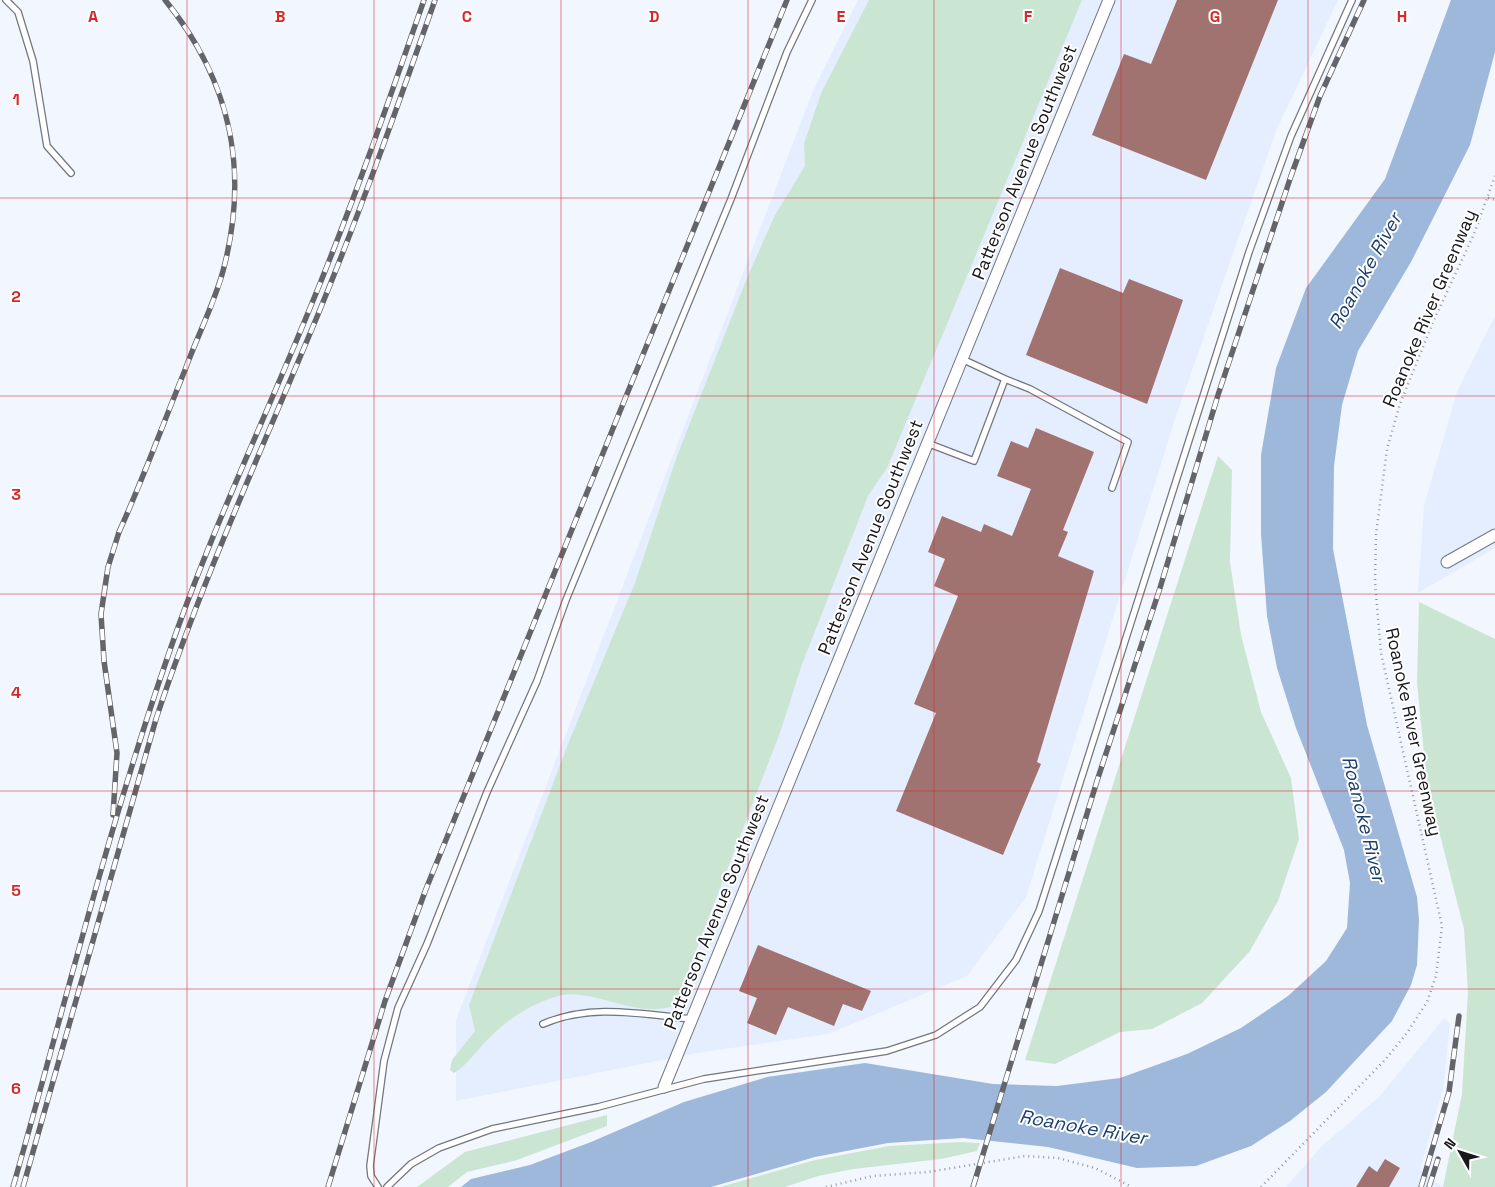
<svg xmlns="http://www.w3.org/2000/svg" width="1495" height="1187" font-family="'Space Grotesk',sans-serif">
<rect width="100%" height="100%" fill="#f2f6fe"/>
<path fill="#e5eeff" d="M858 0H1338L1276 131 1175 419 1026 897 967 976 828 1034 697 1053 456 1101V1020L813 91Z
M1495 316V548L1418 593 1424 506 1457 392Z
M1444 1018 1450 1024 1443 1089 1420 1170 1443 1187H1286L1321 1147 1379 1097Z"/>
<path fill="#cbe5d3" d="M869 0H1082L887 468 868 496 801 667 781 730 675 1005C641 1020 594 989 562 995 535 1001 508 1019 489 1038 477 1050 468 1064 454 1073L450 1070 452 1060 475 1031 469 1005 568 744 635 583 677 456 747 278 775 215 805 166 804 143 822 91Z
M1218 456 1232 470 1230 562 1241 635 1261 712 1291 778 1299 839 1278 901 1250 951 1202 1003 1152 1029 1120 1032 1055 1064 1025 1060Z
M1419 602 1495 639V1187H1443L1462 1094 1468 992 1464 929 1427 784 1417 683Z
M607 1115V1126L517 1160 467 1172 448 1187H417L465 1152Z
M961 1142 980 1143 977 1151 941 1159 853 1169 818 1176 785 1187H720L815 1160 889 1146Z"/>
<path fill="#9db8da" d="M1451 0H1495V52L1470 145 1411 262 1358 351 1342 405 1334 466 1333 549 1367 725 1417 897 1419 920 1417 965 1411 985 1392 1021 1326 1092 1290 1121 1251 1146 1196 1166 1137 1168 1048 1147 963 1138 888 1143 815 1157 711 1187H461L471 1179 530 1165 591 1142 684 1102 767 1077 865 1063 993 1084 1057 1086 1120 1078 1187 1054 1241 1028 1288 996 1326 961 1347 928 1350 883 1344 850 1296 728 1277 668 1267 616 1261 534V455L1276 368 1306 288 1385 179Z"/>
<path fill="#a07371" d="M1177 0H1278L1206 180 1092 135 1124 54 1151 64Z
M1060 268 1123 293 1129 279 1183 300 1147 404 1026 355Z
M1036 428 1094 452 1063 530 1068 532 1058 556 1094 571 1037 762 1041 764 1003 855 896 811 936 713 914 704 958 596 934 586 945 559 928 552 942 516 981 532 984 524 1012 536 1031 489 997 476 1011 441 1028 448Z
M758 945 871 991 862 1011 843 1004 834 1026 788 1007 776 1035 747 1023 757 998 739 991Z
M1385 1159 1400 1168 1389 1187H1356L1369 1166 1377 1172Z"/>
<g fill="none" stroke-linecap="round" stroke-linejoin="round">
<defs>
<path id="service" d="M6 0 18 12 33 61 47 146 71 173
M1005 379 1030 389 1128 442 1112 488
M927 443 974 461 1005 379 962 359
M543 1024C591 1003 641 1014 692 1019
M378 1187 371 1176 370 1166 384 1061 398 1008 427 944 487 792 537 681 566 600 731 199 787 52 812 0
M387 1187 411 1164 439 1148 492 1129 598 1107 704 1079 887 1051 936 1035 980 1007 1016 960 1039 911 1249 252 1291 136 1352 0"/>
<path id="minor" d="M1447 562 1495 535
M664 1087 1109 0"/>
</defs>
<use href="#service" stroke="#72767f" stroke-width="8"/>
<use href="#minor" stroke="#72767f" stroke-width="13"/>
<path stroke="#96989f" stroke-width="2.5" stroke-dasharray="1 4" stroke-linecap="butt" d="M1488 198 1495 200
M826 1187 873 1176 928 1172 1025 1156 1058 1158 1095 1168 1132 1187
M1261 1187 1385 1060 1407 1033 1427 1002 1436 976 1442 926 1381 653 1375 582 1376 534 1387 449 1400 404 1433 322 1474 234 1495 176"/>
<use href="#service" stroke="#fff" stroke-width="5.5"/>
<use href="#minor" stroke="#fff" stroke-width="11"/>
<defs>
<path id="rail" d="M113 815 117 753 104 661 101 614 108 567 119 532C143 479 163 424 185 370 197 337 214 304 223 271 250 170 231 81 165 0
M13 1187C64 1009 108 828 169 653 209 536 263 423 310 308 352 207 388 103 424 0
M23 1187 156 719C202 580 263 447 319 312 361 210 398 105 435 0
M328 1187 385 1001 426 889 787 0
M973 1187 1097 781 1160 588 1218 395 1291 176 1320 96 1364 0
M1421 1187 1449 1092 1459 1016
M1429 1187 1438 1159"/>
</defs>
<use href="#rail" stroke="#63656a" stroke-width="5.5"/>
<use href="#rail" stroke="#fff" stroke-width="4" stroke-dasharray="11" stroke-linecap="butt"/>
</g>
<path fill="none" stroke="#d62828" stroke-width="1" stroke-opacity="0.55" d="M187 0V1187M374 0V1187M561 0V1187M748 0V1187M934 0V1187M1121 0V1187M1308 0V1187M0 198H1495M0 396H1495M0 594H1495M0 791H1495M0 989H1495"/>
<g text-anchor="middle" dominant-baseline="central" stroke-width="4" stroke-linejoin="round" paint-order="stroke">
<g font-size="18" fill="#17181c" stroke="#fff">
<text transform="translate(1024 162) rotate(-68)">Patterson Avenue Southwest</text>
<text transform="translate(1429 308) rotate(-67)">Roanoke River Greenway</text>
<text transform="translate(870 537) rotate(-68)">Patterson Avenue Southwest</text>
<text transform="translate(1414 732) rotate(78)">Roanoke River Greenway</text>
<text transform="translate(716 912) rotate(-68)">Patterson Avenue Southwest</text>
</g>
<g font-size="19" font-style="italic" fill="#1b3f6c" stroke="#fff">
<text transform="translate(1365 271) rotate(-61)">Roanoke River</text>
<text transform="translate(1364 819) rotate(76)">Roanoke River</text>
<text transform="translate(1083 1127) rotate(10)">Roanoke River</text>
</g>
</g>
<g font-size="16" text-anchor="middle" font-weight="bold" fill="#d62828" stroke="#fff" stroke-width="4" stroke-linejoin="round" paint-order="stroke">
<text x="93" y="22">A</text>
<text x="280" y="22">B</text>
<text x="467" y="22">C</text>
<text x="654" y="22">D</text>
<text x="841" y="22">E</text>
<text x="1028" y="22">F</text>
<text x="1215" y="22">G</text>
<text x="1402" y="22">H</text>
<text x="16" y="105">1</text>
<text x="16" y="302">2</text>
<text x="16" y="500">3</text>
<text x="16" y="698">4</text>
<text x="16" y="896">5</text>
<text x="16" y="1094">6</text>
</g>
<g transform="translate(1460 1152) rotate(309)" stroke="#ffffff" stroke-width="4" paint-order="stroke">
<path d="M0-4L9 19L0 12L-9 19Z" fill="#17181c"/>
<text y="-8" font-size="14" font-weight="bold" text-anchor="middle" fill="#17181c">N</text>
</g>
</svg>
